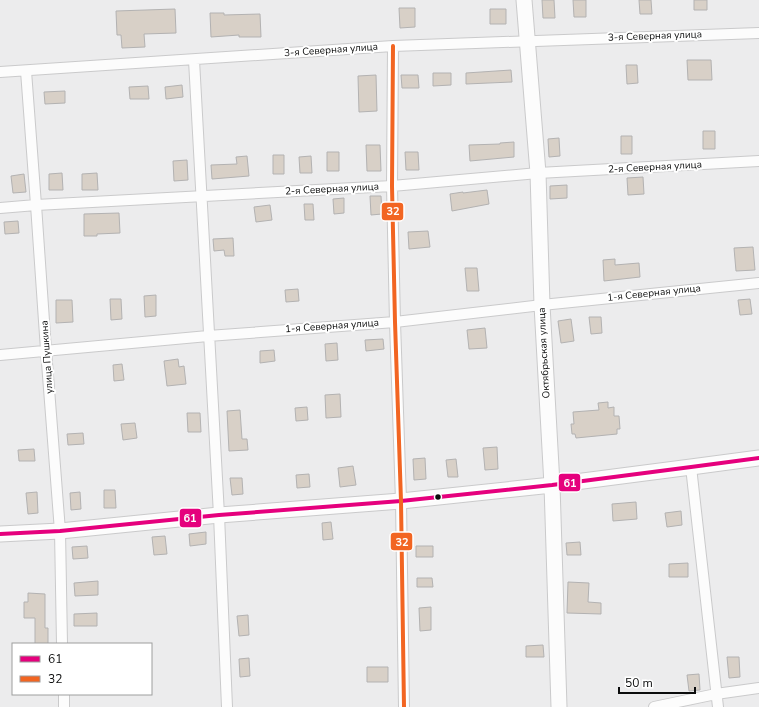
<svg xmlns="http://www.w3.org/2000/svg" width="759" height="707" font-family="'Nunito Sans',sans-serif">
<rect width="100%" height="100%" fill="#ececed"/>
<path fill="#d8d0c7" stroke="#b3b2b2" d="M542 0H554L555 18H543Z
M573 0H586V17H574Z
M639 0H651L652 14H640Z
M694 0H707V10H694Z
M399 8H415V27L400 28Z
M175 9 176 33 144 34 145 47 122 48 121 35H117L116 11Z
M490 9H506V24H490Z
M210 13H224V15L260 14 261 37H239V35L211 37Z
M687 60H711L712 80H688Z
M626 65H637L638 83 627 84Z
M511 70 512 82 466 84V73Z
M433 73H451V85L433 86Z
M376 75 377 111 359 112 358 76Z
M401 75H418L419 88H402Z
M182 85 183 97 166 99 165 87Z
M148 86 149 99H130L129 87Z
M65 91V103L45 104 44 92Z
M703 131H715V149H703Z
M621 136H632V154H621Z
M559 138 560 156 549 157 548 139Z
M514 142V157L470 161 469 145 500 144V143Z
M366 145H380L381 171H367Z
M327 152H339V171H327Z
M405 152H418L419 170H406Z
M273 155H284V174H273Z
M247 156 249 176 212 179 211 165 237 164 236 157Z
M311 156 312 173H300L299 157Z
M187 160 188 180 174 181 173 161Z
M62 173 63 190H49V174Z
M97 173 98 190H82V174Z
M24 174 26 192 13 193 11 176Z
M643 177 644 194 628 195 627 178Z
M567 185V198L550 199V186Z
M487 190 489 204 452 211 450 194 463 192V193Z
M370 196H381L382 214 371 215Z
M344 198V213L334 214 333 199Z
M304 204H313L314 220H305Z
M270 205 272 220 256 222 254 207Z
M119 213 120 233 97 234V236H84V214Z
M18 221 19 233 5 234 4 222Z
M428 231 430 247 409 249 408 232Z
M233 238 234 256H225L224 250 214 251 213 239Z
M753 247 755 270 736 271 734 248Z
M615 259V265L639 263 640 277 604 281 603 260Z
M465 268H477L479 291H467Z
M298 289 299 301 286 302 285 290Z
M156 295V316L145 317 144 296Z
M110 299H121L122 319 111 320Z
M750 299 752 314 740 315 738 300Z
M56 300H72L73 322 56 323Z
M589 317H601L602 333 591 334Z
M571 319 574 341 561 343 558 321Z
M485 328 487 348 469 349 467 330Z
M383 339 384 349 366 351 365 340Z
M337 343 338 360 326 361 325 344Z
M274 350 275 361 260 363V351Z
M178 359 179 367 184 366 186 384 167 386 164 361Z
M122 364 124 380 114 381 113 365Z
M340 394 341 417 326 418 325 395Z
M608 402V408L614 407V416H619L620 429H617V434L576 438 575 434H572L571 424H574L573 412 599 410 598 403Z
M307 407 308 420 296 421 295 408Z
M240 410 242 439H247L248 450 229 451 227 411Z
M187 413H200L201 432H188Z
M135 423 137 438 123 440 121 424Z
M83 433 84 444 68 445 67 434Z
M497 447 498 469 485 470 483 448Z
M34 449 35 461H19L18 450Z
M425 458 426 479 414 480 413 459Z
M456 459 458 477H448L446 460Z
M353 466 356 485 340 487 338 468Z
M309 474 310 487 297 488 296 475Z
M230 478H242L243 494 232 495Z
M104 490H115L116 508H104Z
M37 492 38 513 28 514 26 493Z
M80 492 81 509 71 510 70 493Z
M636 502 637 519 613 521 612 504Z
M681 511 682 525 667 527 665 513Z
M331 522 333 539 323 540 322 523Z
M206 532V544L190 546 189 534Z
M165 536 167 554 154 555 152 537Z
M580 542 581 555H567L566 543Z
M87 546 88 558 73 559 72 547Z
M416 546H433V557H416Z
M688 563V577H669V564Z
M417 578H432L433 587H417Z
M98 581V595L75 596 74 583Z
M568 582 589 583 588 602 601 603V614L567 613Z
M28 593 45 594V628H48V644H35V618H24V602H28Z
M431 607V630L420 631 419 608Z
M97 613V626H74V614Z
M248 615 249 635 239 636 237 616Z
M543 645 544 657H526V646Z
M727 657H739L740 677 729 678Z
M249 658 250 676 240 677 239 659Z
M367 667H388V682H367Z
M699 674 700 690 689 691 687 675Z"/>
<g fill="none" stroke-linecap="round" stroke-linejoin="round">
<defs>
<path id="street" d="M393 46 392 186 395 322 401 501 404 707
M194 60 219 515 227 707
M26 71 36 205 46 350 60 531 62 644
M0 72 393 46 759 33
M0 208 36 205 392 186 538 173 759 161
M0 355 208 336 395 322 542 305 759 283
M691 467 718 707
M64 694V707
M654 707 716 694 759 688"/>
<path id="secondary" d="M524 0 538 173 542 305 552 485 559 707
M0 534 60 531 219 515 401 501 552 485 691 467 759 458"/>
</defs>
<use href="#street" stroke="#cacacb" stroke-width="12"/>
<use href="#secondary" stroke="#cacacb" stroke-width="17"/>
<use href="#street" stroke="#fcfcfc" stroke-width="10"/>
<use href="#secondary" stroke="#fcfcfc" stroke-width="15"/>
<defs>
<path id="bus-1" d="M0 534 60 531 219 515 401 501 552 485 691 467 759 458"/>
<path id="bus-2" d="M393 46 392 186 395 322 401 501 404 707"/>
</defs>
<use href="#bus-1" stroke="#fff" stroke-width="7"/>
<use href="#bus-2" stroke="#fff" stroke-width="7"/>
<use href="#bus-1" stroke="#e5007d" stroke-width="4"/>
<use href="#bus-2" stroke="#f26522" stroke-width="4"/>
</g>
<circle fill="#0b0c0c" stroke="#fff" stroke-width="1.5" cx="438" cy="497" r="3.5"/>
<g text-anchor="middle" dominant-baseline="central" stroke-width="4" stroke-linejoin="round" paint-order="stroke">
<g font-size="10" fill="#0b0c0c" stroke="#fff">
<text transform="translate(655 36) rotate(-2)">3-я Северная улица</text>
<text transform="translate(331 50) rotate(-4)">3-я Северная улица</text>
<text transform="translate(655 167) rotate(-3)">2-я Северная улица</text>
<text transform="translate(332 189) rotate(-3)">2-я Северная улица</text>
<text transform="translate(654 293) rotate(-6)">1-я Северная улица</text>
<text transform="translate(332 326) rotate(-4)">1-я Северная улица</text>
<text transform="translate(544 353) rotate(-93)">Октябрьская улица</text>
<text transform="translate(47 357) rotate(-94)">улица Пушкина</text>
</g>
</g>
<g stroke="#fff" stroke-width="1.5">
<rect x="381" y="202" width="23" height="19" rx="4" fill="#f26522"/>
<rect x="558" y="473" width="23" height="19" rx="4" fill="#e5007d"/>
<rect x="179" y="508" width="23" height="20" rx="4" fill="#e5007d"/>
<rect x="390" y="532" width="23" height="19" rx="4" fill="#f26522"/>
</g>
<g font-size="11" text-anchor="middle" font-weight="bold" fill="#fff">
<text x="393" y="215">32</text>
<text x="570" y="487">61</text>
<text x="190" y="522">61</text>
<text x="402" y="546">32</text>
</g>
<rect x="12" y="643" width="140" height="52" fill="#ffffff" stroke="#9d9e9e"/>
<rect x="20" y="656" width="20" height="6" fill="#e5007d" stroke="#9d9e9e"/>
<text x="48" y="663" font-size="12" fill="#0b0c0c">61</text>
<rect x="20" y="676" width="20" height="6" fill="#f26522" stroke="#9d9e9e"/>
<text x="48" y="683" font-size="12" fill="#0b0c0c">32</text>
<path d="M619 687v6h76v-6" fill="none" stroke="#0b0c0c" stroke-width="2"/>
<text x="625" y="687" font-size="12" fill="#0b0c0c" stroke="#ffffff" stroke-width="3" paint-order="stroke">50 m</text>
</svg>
